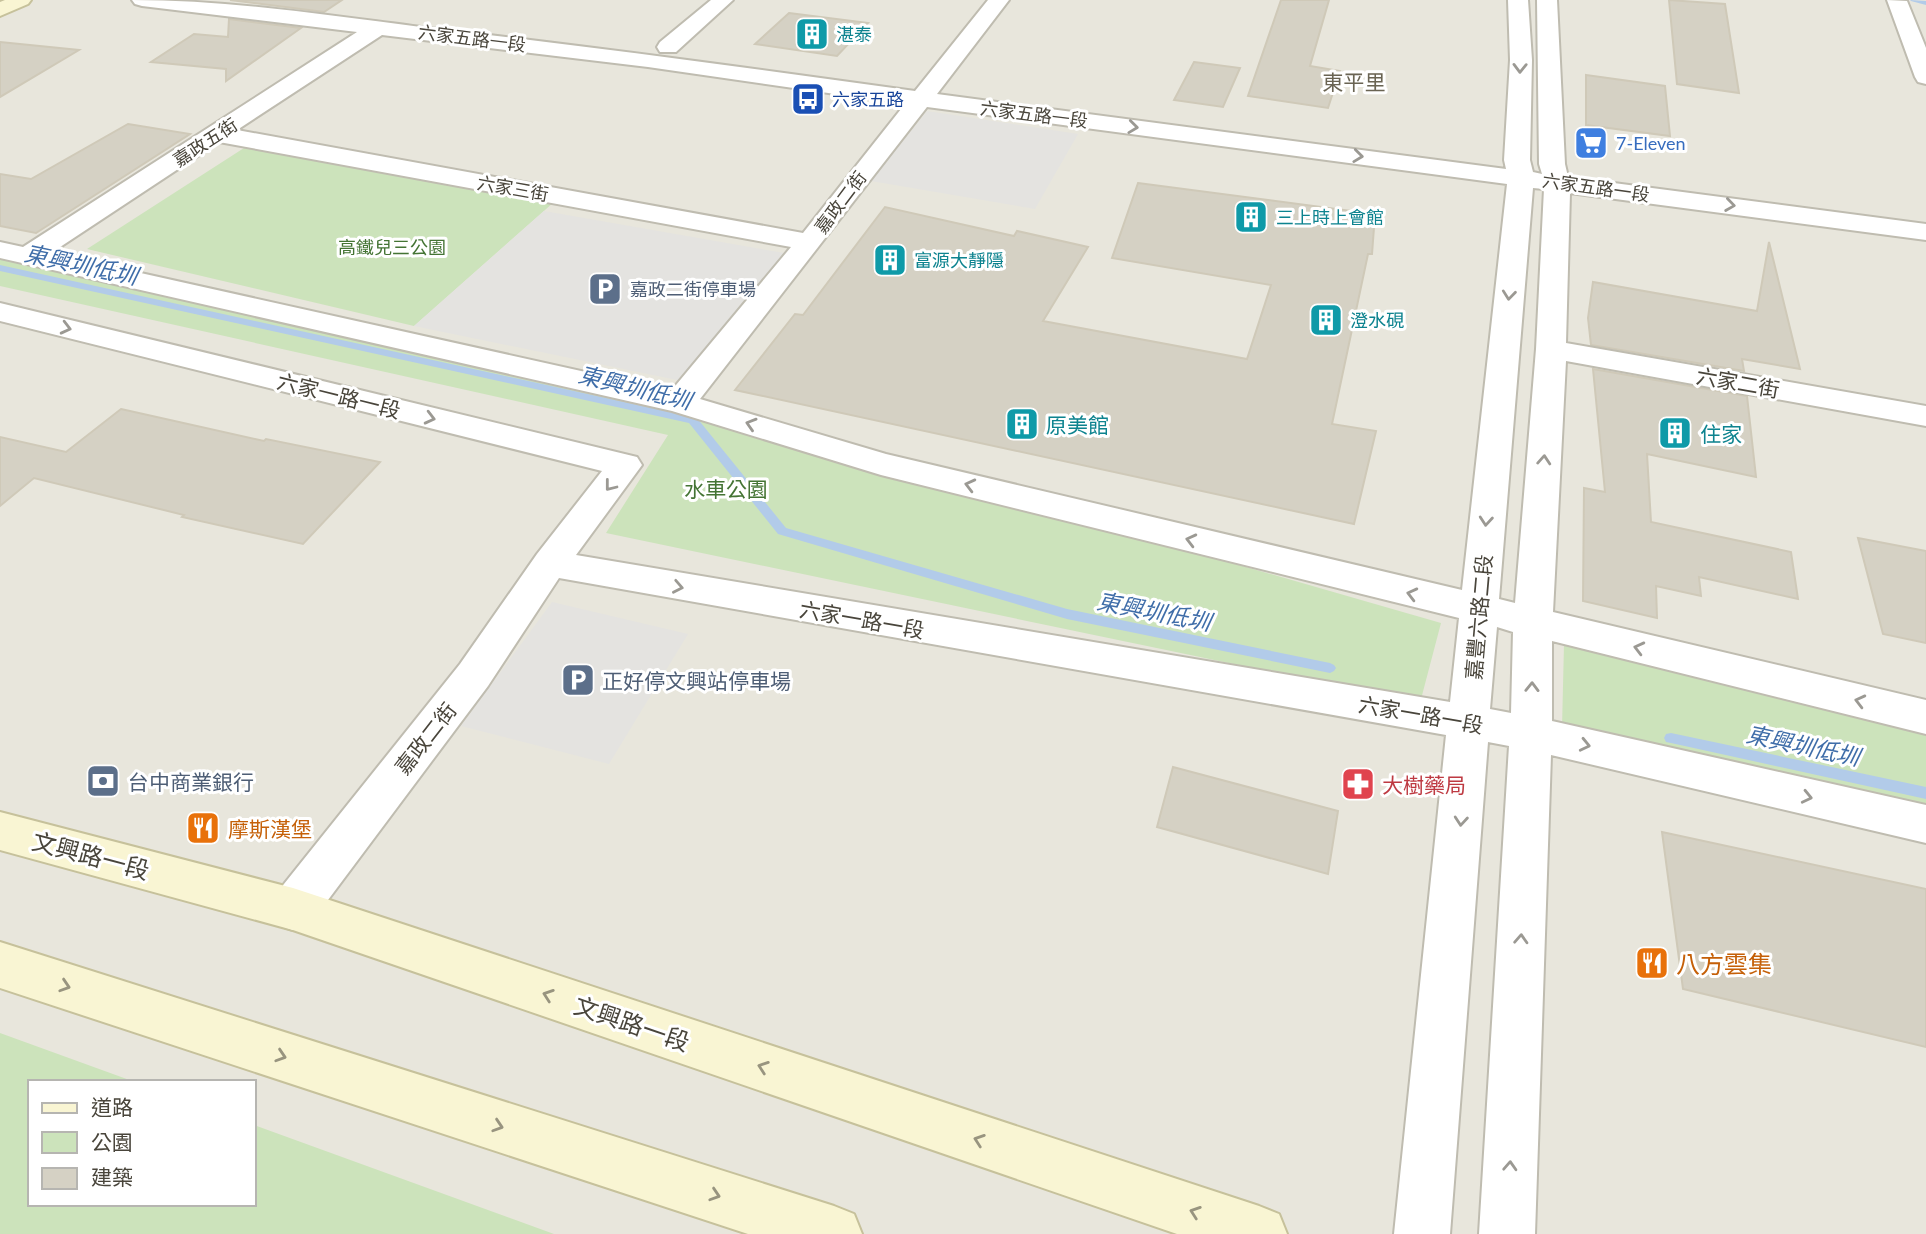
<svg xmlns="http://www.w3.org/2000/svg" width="1926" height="1234" font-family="Lato,'Noto Sans TC',sans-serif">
<rect width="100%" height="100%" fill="#f5f3ed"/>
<path fill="#e8e6dc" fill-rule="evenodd" d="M0 0H1926V1234H0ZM30 1082H254V1204H30Z"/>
<path fill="#cce3bb" d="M244 148 554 202 414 326 87 249Z
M0 258 686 406 1441 623 1420 703 606 533 668 435 0 286Z
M1564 644 1926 733V811L1562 728Z
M0 1033 135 1082H30V1204H254V1125L554 1234H0Z"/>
<path fill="#e4e3e0" d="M927 111 1078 134 1035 209 871 181Z
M544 211 784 253 682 381 414 326Z
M552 602 688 634 609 764 461 726Z"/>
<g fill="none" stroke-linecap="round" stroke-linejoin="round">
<path fill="#b2cbe9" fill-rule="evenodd" d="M1910 0 1926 1V5L1911 1Z
M0 265 697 418 786 528 1067 609 1330 663 1334 665 1336 668 1334 671 1330 673 1067 619 778 534 689 423 0 271Z
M1671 733 1926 787V799L1671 743 1666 742 1664 738 1666 734Z"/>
</g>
<path fill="#d5d1c4" stroke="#cfc9b8" stroke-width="2" d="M230 0H342L324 12Z
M1281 0H1329L1310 66 1340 71 1328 108 1248 96Z
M1669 0 1725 4 1739 93 1677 84Z
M789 13 868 23 837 56 755 44Z
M229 19 301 28 226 81V69L151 62 194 34 228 37Z
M0 42 79 50 0 97Z
M1194 62 1240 68 1223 107 1174 100Z
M1586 75 1665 86 1670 136 1586 125Z
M128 124 190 134 36 233 0 226V174L31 179Z
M1138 183 1375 214 1372 254H1368L1332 424 1376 431 1354 524 735 390 795 314 803 315 885 207 1014 236 1017 231 1088 247 1043 321 1247 359 1271 285 1112 258Z
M1769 242 1800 369 1742 359 1744 371 1591 345 1588 318 1593 282 1757 311Z
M1593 369 1747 396 1756 477 1647 454 1651 522 1791 552 1798 599 1699 577 1701 596 1656 586 1657 618 1583 601 1584 488 1605 492Z
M121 409 264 441 266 439 380 462 303 544 182 517 184 515 34 478 0 506V437L66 452Z
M1858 538 1926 551V643L1883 634Z
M1173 767 1338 811 1328 874 1157 827Z
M1662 832 1926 889V1047L1683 989Z"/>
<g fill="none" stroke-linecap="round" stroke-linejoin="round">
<defs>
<path id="street" d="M132 0C229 0 326 15 421 27 587 46 751 68 915 91L988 0H1009L937 94 1506 169 1504 160 1510 60 1508 0H1528L1532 60 1530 160 1533 172 1542 174 1539 164 1537 0H1557L1565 164 1568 177 1926 224V240L1570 193 1566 343 1926 406V426L1566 361 1553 612 1926 700V734L1552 641V721L1926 805V843L1551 755 1535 1234H1479L1509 746 1488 742 1450 1234H1394L1446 735 559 578 488 686 310 924 293 930 276 924 269 909 276 894 460 664 537 554 602 471 0 321V303L637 457 642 465 576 555 1450 702 1459 618 881 475 672 411 0 258V242L23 247 357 32 142 6 135 4ZM382 35 648 67 905 104 803 233 237 130ZM927 107 1507 184 1462 590 886 454 700 399ZM219 142 791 247 671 391 51 253ZM1533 188 1544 189 1536 349 1515 603 1499 599ZM1497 627 1513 632 1511 713 1490 709Z
M711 0H733L676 52H660L657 47 660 42Z
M1887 0 1907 1 1926 48V84L1918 82 1915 77Z"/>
<path id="secondary" d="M5 0H31L28 4 0 16V2Z
M0 812 293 888 1259 1206 1279 1214 1287 1234H1177L293 930 0 850Z
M0 942 834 1206 854 1214 862 1234H748L0 988Z"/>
</defs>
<use href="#street" stroke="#bfbcb0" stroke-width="4"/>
<use href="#secondary" stroke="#c6c19b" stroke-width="4"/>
<use href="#street" fill="#fff" fill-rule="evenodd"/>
<use href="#secondary" fill="#f9f5d3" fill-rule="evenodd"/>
</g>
<defs><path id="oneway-chevron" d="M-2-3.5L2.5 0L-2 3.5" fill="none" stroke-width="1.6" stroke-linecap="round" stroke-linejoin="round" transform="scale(1.75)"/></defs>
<g stroke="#9b9993">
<use href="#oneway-chevron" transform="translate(1520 68) rotate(91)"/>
<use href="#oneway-chevron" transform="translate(1133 127) rotate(7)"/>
<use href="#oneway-chevron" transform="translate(1358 156) rotate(7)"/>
<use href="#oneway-chevron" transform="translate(1730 205) rotate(8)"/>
<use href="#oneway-chevron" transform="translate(1509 295) rotate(96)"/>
<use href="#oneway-chevron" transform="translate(66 328) rotate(14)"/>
<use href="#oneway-chevron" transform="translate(430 418) rotate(14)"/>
<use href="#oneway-chevron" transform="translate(751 424) rotate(-163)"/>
<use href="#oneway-chevron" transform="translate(1544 460) rotate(-86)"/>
<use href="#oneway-chevron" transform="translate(970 485) rotate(-166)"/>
<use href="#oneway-chevron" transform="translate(610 486) rotate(128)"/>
<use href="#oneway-chevron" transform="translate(1486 521) rotate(95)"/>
<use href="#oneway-chevron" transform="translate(1191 540) rotate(-166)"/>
<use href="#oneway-chevron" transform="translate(678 587) rotate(11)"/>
<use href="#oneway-chevron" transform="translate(1412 594) rotate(-166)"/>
<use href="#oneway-chevron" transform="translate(1639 648) rotate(-166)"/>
<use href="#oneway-chevron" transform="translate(1532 687) rotate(-89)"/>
<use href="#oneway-chevron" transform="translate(1860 701) rotate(-166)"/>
<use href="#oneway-chevron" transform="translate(1585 745) rotate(13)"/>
<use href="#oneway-chevron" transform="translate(1807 797) rotate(13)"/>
<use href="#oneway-chevron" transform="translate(1461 821) rotate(95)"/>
<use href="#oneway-chevron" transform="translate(1521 939) rotate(-87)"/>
<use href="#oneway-chevron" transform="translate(1510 1166) rotate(-87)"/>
</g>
<g stroke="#98947f">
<use href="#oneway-chevron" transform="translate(65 986) rotate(18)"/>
<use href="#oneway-chevron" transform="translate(548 995) rotate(-161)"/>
<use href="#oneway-chevron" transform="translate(281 1056) rotate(18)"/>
<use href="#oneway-chevron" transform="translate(763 1067) rotate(-161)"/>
<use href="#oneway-chevron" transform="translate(498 1126) rotate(18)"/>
<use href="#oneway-chevron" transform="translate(979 1140) rotate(-161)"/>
<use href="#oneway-chevron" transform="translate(715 1195) rotate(18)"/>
<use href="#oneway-chevron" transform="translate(1195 1212) rotate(-161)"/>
</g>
<defs>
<symbol id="building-square" viewBox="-11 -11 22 22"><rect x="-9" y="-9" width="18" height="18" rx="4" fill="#0f9aa8" stroke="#fff"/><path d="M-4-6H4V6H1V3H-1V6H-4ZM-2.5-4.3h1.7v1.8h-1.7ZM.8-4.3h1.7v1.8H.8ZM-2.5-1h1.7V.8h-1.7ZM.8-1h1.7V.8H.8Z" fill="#fff"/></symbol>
<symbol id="bus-square" viewBox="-11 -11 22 22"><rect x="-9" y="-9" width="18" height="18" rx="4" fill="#1a4fb4" stroke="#fff"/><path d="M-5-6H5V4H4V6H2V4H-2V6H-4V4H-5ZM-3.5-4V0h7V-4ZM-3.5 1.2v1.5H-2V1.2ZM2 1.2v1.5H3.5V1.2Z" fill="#fff"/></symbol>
<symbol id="supermarket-square" viewBox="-11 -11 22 22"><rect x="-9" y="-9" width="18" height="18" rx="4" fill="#3f7fe0" stroke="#fff"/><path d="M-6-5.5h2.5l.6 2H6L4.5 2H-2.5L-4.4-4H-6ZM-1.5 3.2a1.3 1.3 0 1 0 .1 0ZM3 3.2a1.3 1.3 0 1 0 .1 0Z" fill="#fff"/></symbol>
<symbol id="parking-square" viewBox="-11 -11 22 22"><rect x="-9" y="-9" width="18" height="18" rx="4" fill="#5c6f8a" stroke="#fff"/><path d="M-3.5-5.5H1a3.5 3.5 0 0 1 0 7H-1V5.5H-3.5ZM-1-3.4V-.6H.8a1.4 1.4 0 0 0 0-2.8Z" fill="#fff"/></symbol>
<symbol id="bank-square" viewBox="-11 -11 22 22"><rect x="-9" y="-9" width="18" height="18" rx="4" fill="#5c6f8a" stroke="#fff"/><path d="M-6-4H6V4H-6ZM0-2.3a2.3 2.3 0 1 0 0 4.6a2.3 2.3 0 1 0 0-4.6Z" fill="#fff"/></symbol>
<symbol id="pharmacy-square" viewBox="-11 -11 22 22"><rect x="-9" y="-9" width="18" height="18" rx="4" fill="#e0444e" stroke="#fff"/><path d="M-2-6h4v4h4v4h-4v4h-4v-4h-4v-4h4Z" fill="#fff"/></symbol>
<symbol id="restaurant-square" viewBox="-11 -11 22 22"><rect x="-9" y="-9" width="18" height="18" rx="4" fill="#e8710a" stroke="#fff"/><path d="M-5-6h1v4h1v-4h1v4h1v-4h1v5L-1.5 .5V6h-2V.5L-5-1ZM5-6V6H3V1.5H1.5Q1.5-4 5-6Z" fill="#fff"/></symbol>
</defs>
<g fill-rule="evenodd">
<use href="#building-square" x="793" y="15" width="38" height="38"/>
<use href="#bus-square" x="789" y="80" width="38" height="38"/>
<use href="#supermarket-square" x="1572" y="124" width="38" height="38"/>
<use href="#building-square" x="1232" y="198" width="38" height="38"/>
<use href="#building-square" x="871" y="241" width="38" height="38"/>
<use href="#parking-square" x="586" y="270" width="38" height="38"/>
<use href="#building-square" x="1307" y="301" width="38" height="38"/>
<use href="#building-square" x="1003" y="405" width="38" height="38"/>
<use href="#building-square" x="1656" y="414" width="38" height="38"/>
<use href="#parking-square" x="559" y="661" width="38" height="38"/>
<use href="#bank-square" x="84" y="762" width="38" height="38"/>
<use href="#pharmacy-square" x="1339" y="765" width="38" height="38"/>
<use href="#restaurant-square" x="184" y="809" width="38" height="38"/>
<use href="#restaurant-square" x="1633" y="944" width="38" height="38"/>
</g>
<g text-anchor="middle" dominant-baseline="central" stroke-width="6" stroke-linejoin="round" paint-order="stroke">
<g font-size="18" fill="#0d838f" stroke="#fff" text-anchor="start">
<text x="836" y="34">湛泰</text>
<text x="1276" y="217">三上時上會館</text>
<text x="914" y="260">富源大靜隱</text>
<text x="1350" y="320">澄水硯</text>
</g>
<g font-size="18" fill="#49453b" stroke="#fff">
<text transform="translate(472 38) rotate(7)">六家五路一段</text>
<text transform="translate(1034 114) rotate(7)">六家五路一段</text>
<text transform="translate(205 142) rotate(-33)">嘉政五街</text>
<text transform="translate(1596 187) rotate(8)">六家五路一段</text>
<text transform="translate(513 188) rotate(10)">六家三街</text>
<text transform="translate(840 202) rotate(-53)">嘉政二街</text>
</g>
<g font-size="18" fill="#164399" stroke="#fff" text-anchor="start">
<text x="832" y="99">六家五路</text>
</g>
<g font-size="18" fill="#366cbe" stroke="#fff" text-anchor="start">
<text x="1616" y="143">7-Eleven</text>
</g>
<g font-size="18" fill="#447434" stroke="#fff">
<text x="392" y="247">高鐵兒三公園</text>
</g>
<g font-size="18" fill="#4e5e75" stroke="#fff" text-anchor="start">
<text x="630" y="289">嘉政二街停車場</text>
</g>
<g font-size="21" fill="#6a6453" stroke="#fff">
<text x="1354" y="81">東平里</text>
</g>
<g font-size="21" fill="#49453b" stroke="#fff">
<text transform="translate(1738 382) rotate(10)">六家二街</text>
<text transform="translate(339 395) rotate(14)">六家一路一段</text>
<text transform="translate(1478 617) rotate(-85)">嘉豐六路二段</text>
<text transform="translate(862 619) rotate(10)">六家一路一段</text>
<text transform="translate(1421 714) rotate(10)">六家一路一段</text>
<text transform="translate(425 738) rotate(-52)">嘉政二街</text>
</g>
<g font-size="21" fill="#0d838f" stroke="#fff" text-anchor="start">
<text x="1046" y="424">原美館</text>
<text x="1700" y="433">住家</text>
</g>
<g font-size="21" fill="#447434" stroke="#fff">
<text x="726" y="488">水車公園</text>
</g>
<g font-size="21" fill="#4e5e75" stroke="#fff" text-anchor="start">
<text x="602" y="680">正好停文興站停車場</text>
<text x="128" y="781">台中商業銀行</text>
</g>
<g font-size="21" fill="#be3a42" stroke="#fff" text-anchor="start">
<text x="1382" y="784">大樹藥局</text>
</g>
<g font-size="21" fill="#c56008" stroke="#fff" text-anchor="start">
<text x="228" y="828">摩斯漢堡</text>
</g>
<g font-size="23" font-style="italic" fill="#406ea9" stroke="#fff">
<text transform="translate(81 264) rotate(12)">東興圳低圳</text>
<text transform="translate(635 387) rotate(14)">東興圳低圳</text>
<text transform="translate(1154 611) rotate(11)">東興圳低圳</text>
<text transform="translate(1803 745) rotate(12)">東興圳低圳</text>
</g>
<g font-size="24" fill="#49453b" stroke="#fff">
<text transform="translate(91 855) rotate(15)">文興路一段</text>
<text transform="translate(632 1023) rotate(19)">文興路一段</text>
</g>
<g font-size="24" fill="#c56008" stroke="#fff" text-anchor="start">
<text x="1676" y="963">八方雲集</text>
</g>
</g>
<rect x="28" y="1080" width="228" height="126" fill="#ffffff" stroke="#b6b5b1" stroke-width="2"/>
<rect x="42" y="1103" width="35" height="10" fill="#f9f5d3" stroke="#b6b5b1" stroke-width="2"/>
<text x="91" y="1115" font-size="21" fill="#49453b">道路</text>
<rect x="42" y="1132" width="35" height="21" fill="#cce3bb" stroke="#b6b5b1" stroke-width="2"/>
<text x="91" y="1150" font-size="21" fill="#49453b">公園</text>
<rect x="42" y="1168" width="35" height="21" fill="#d5d1c4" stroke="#b6b5b1" stroke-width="2"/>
<text x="91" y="1185" font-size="21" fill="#49453b">建築</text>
</svg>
